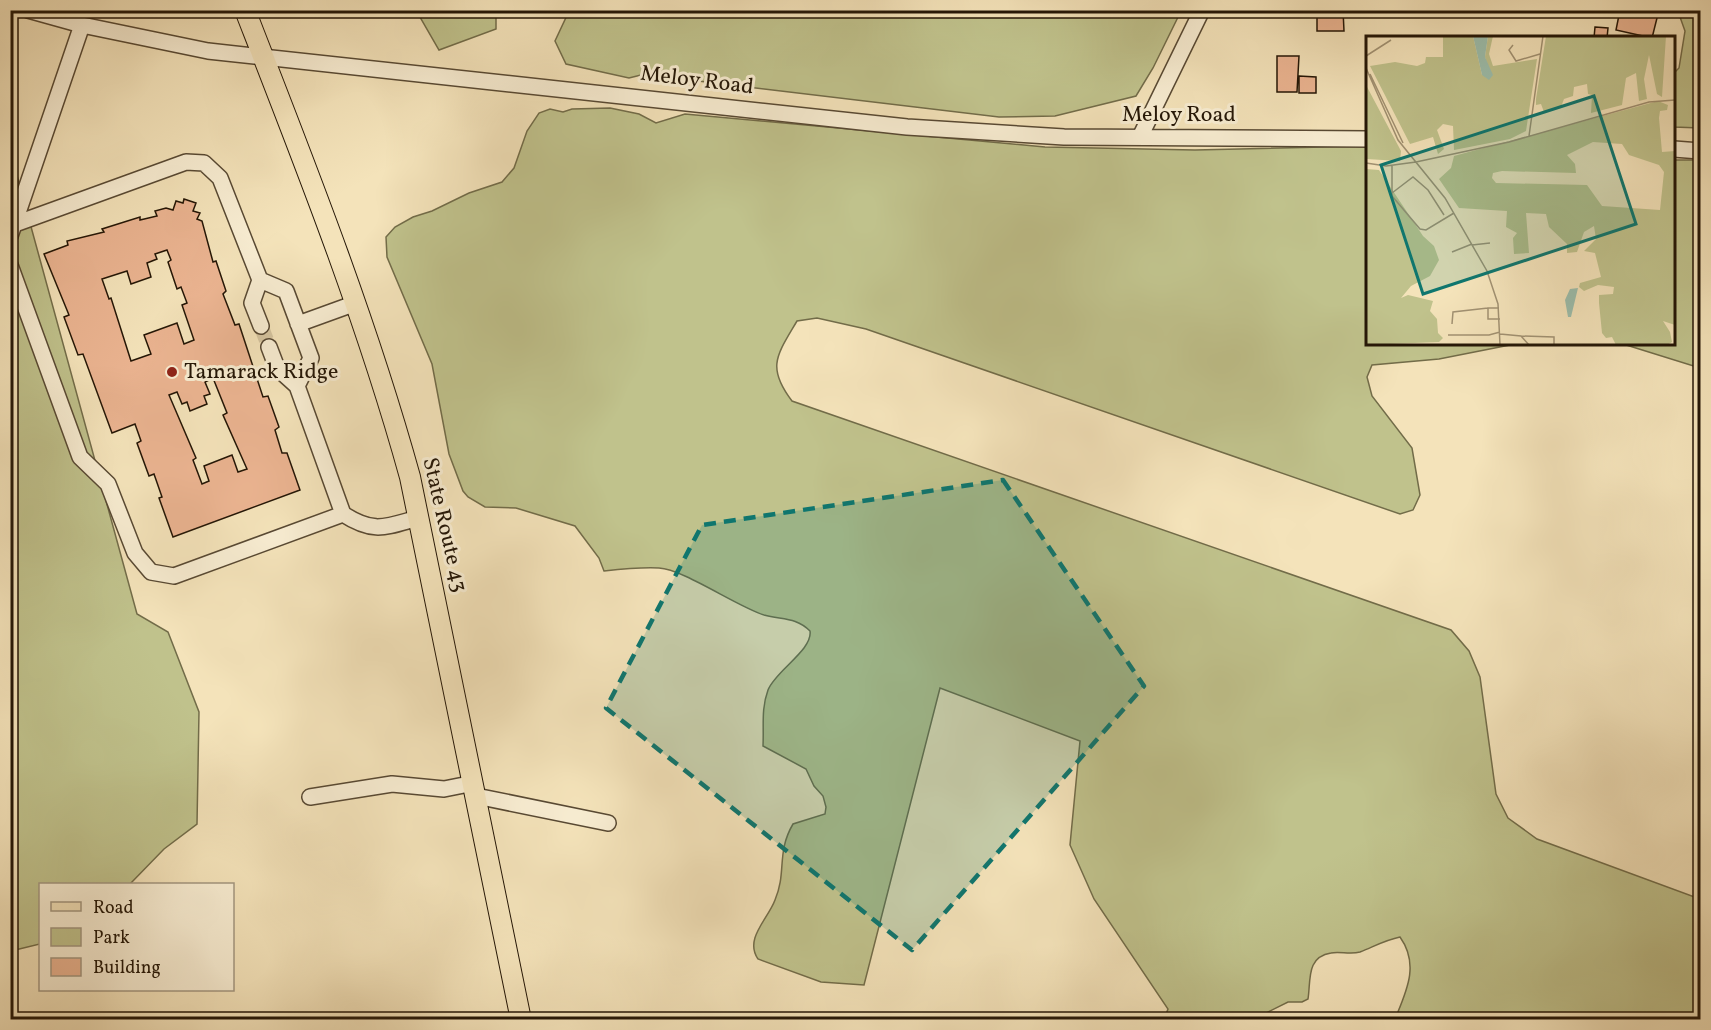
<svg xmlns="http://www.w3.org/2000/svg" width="1711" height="1030" font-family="Vollkorn,serif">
<rect width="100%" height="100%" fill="#f4e3ba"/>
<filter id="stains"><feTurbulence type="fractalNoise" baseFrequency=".00333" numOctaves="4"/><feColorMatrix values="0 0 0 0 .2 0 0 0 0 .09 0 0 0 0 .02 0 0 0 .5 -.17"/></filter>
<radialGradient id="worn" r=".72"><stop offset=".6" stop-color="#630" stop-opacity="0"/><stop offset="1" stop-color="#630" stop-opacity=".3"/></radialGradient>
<path fill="#c0c28c" stroke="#726c49" stroke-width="1.5" d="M421 11H496V29L439 50 420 17Z
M569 11V10L1181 11 1153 68 1136 96 1055 116 999 117 698 81 657 71 629 78 566 64 555 41Z
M1687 11H1700V128L1674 127V73L1679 68 1685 31 1680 17Z
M610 108 639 114 656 123 685 114 1045 147 1195 150 1367 146 1368 344H1515L1439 359 1372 365 1367 377 1372 396 1412 448 1420 495 1413 510 1400 514 866 329 817 318 797 321C777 355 766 367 792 401L1451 630 1469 651 1480 677 1496 794 1508 818 1537 839 1700 899V1019H1395C1406 992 1420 965 1400 937 1385 940 1373 947 1360 952 1350 955 1340 951 1331 953 1306 957 1311 980 1308 999L1302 1002H1288L1254 1019H1164L1168 1009 1094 899 1070 845 1080 741 940 688 864 985 821 982 758 959C744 939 768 919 775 900 787 872 776 853 793 824L825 814 826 807 823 796 814 786 806 769 763 746C764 726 761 709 768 690 775 671 813 650 810 631 796 617 782 620 764 615 736 606 683 569 659 568 641 567 622 569 604 571L599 558 575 526 516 508 485 507 468 497 463 491 449 454 432 364 387 257 386 237 395 227 413 217 432 211 469 193 502 182 514 168 527 131 539 113 550 109 563 112 572 109Z
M10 150 137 614 168 632 199 712 197 824 164 849 130 884H40V944L11 951Z
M1674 160H1700V368L1623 344H1674Z"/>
<path fill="#ebb491" stroke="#241606" stroke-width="1.5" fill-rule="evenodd" d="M1317 10H1343L1344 31H1317Z
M1620 10H1659L1652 38 1616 30Z
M1595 27 1608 28 1607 38H1594Z
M1277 56H1299L1297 92H1277Z
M1299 76 1316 77V93H1299Z
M184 199 196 203 193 211 200 213 197 219 202 221 213 262 216 261 226 291 223 294 235 325 239 324 263 397 268 396 279 427 275 430 282 453H287L300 490 173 537 159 498 162 497 154 474 149 476 137 443 141 441 135 424 112 433 83 354 78 355 64 317 69 315 44 254 68 245 67 241 104 232 102 229 140 217V220L157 216 155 211 166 208 173 210 176 201 183 203ZM167 250 171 260 168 262 177 289 181 287 187 303 182 305 194 340 184 344 177 323 144 335 151 354 131 361 111 298 109 299 102 279 127 271 131 284 151 277 147 263 157 259 155 254ZM213 378 227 413 223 415 247 469 238 472 232 455 204 466 209 481 202 484 193 460 196 458 169 395 177 392 182 404 187 402 190 411 207 404 204 396 210 394 205 382Z"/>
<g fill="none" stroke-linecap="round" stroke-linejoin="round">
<path stroke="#d5c49f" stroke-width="15" stroke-dasharray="15 8" stroke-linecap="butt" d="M261 326 269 347"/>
<defs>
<path id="minor" d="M28 10 82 25 208 51 907 127 1064 137 1368 139
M1140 137 1202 10
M1674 149 1700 151
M15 224 186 162 204 163 220 178 260 280 286 291 311 358 297 386 343 514
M10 236 82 25
M10 265 80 457 108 484 135 553 151 572 174 576 343 514C374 534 385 527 418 518
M260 280 252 303 261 326
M298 324 356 303
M269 347 277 368 297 386
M476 796 608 823
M310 797 392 784 444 789 474 783"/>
<path id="major" d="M245 10C305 164 366 318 410 477L521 1020"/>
</defs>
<use href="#minor" stroke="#584933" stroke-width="18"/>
<use href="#major" stroke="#241606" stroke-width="22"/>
<use href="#minor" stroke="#f8edd2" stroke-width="15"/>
<use href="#major" stroke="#f4e3ba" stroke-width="20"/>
</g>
<path fill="#0f766e" fill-opacity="0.2" stroke="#0f766e" stroke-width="4.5" stroke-dasharray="12 8" stroke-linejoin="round" d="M1003 480 1144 686 912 950 606 708 702 525Z"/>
<circle fill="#8f2418" stroke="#f8edd2" stroke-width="2" cx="172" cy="372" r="6"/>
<g text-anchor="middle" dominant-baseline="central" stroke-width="6" stroke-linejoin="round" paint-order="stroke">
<g font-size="22" fill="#241606" stroke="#f8edd2">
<text transform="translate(697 81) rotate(7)">Meloy Road</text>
<text x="1179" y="115">Meloy Road</text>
<text transform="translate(444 525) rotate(77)">State Route 43</text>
</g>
<g font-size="22" fill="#241606" stroke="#f8edd2" text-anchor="start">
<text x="184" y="372">Tamarack Ridge</text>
</g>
</g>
<g transform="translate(1366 36)">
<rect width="309" height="309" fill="#f4e3ba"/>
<path d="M77 0H107L116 39 122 33 119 21 122 0H127L123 18 127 30 171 23 160 95 144 103 88 114 87 90 77 88 71 94 78 113 72 118 67 101 44 108 4 30 29 26 51 30 59 27 60 21H77ZM180 0H300L296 61 291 58 283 19 278 43 281 63 273 65 270 37 260 42 256 69 225 77 226 59 222 58 221 48 208 51 207 60 198 63 195 71 178 76 175 68 170 69V63ZM0 49 35 115 34 125 0 123ZM292 65 302 69 301 74 294 75 293 82 296 116 309 115V289L297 285 304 296 306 306 301 309H250L246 301 240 302 236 297 233 267V259L247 258 248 251 232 249 218 255 213 251 214 247 235 241 229 217 218 215 230 203 228 190 218 196 211 216 201 217V208L183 191 180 178 160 177 163 217 148 218 147 202 151 197 140 191 141 175 93 172 73 143 85 132 88 120ZM227 106 256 108 263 119 293 129 298 136 294 174 236 170 221 149 130 147 126 142 127 137 136 135 210 137 209 128 201 119ZM0 133 13 134 57 200 68 210 73 224 64 240 45 250 35 262 42 259 67 265 64 275 71 283 72 297 77 302 73 306 0 309Z" fill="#c0c28c" fill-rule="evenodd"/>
<path d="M107 0H122L119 21 127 39 123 44 116 39ZM212 252 205 281H202L199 264 204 253Z" fill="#9cbeac"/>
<path fill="none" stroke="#a19172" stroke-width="1.5" d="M147 9 143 14 150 25 174 18M0 20 25 4M0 32 32 104 79 162 121 235 132 268 134 309M4 38 37 107M163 100 177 0M0 127 20 130 50 126 143 106 283 66 309 64M26 129V160L54 193 60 194 88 177M26 157 47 141 62 154 78 179M106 209 124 207M86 216 106 208M133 272H122V283H134M86 288 87 276 122 272M134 298 155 300 163 309M82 299H123L134 296M155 300 188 301V309"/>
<path fill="#0f766e" fill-opacity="0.15" stroke="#0f766e" stroke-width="3" d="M228 60 270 188 57 258 15 129Z"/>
<rect width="309" height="309" fill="none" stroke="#241606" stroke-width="3"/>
</g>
<rect width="1711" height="1030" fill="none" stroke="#f4e3ba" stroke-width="36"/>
<rect x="12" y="12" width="1687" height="1006" fill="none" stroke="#241606" stroke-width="3"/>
<rect x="18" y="18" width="1675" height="994" fill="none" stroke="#241606" stroke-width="1.5"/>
<rect x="39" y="883" width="195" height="108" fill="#f8edd2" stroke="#a39780" stroke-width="1.5"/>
<rect x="51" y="902" width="30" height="9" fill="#f4e3ba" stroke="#a39780" stroke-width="1.5"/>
<text x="93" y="913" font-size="18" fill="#241606">Road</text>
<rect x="51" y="928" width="30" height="18" fill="#c0c28c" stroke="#a39780" stroke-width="1.5"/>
<text x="93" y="943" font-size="18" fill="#241606">Park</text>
<rect x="51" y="958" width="30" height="18" fill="#ebb491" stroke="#a39780" stroke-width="1.5"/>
<text x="93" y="973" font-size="18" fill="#241606">Building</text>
<rect width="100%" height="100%" filter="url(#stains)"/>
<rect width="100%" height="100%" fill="url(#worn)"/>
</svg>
